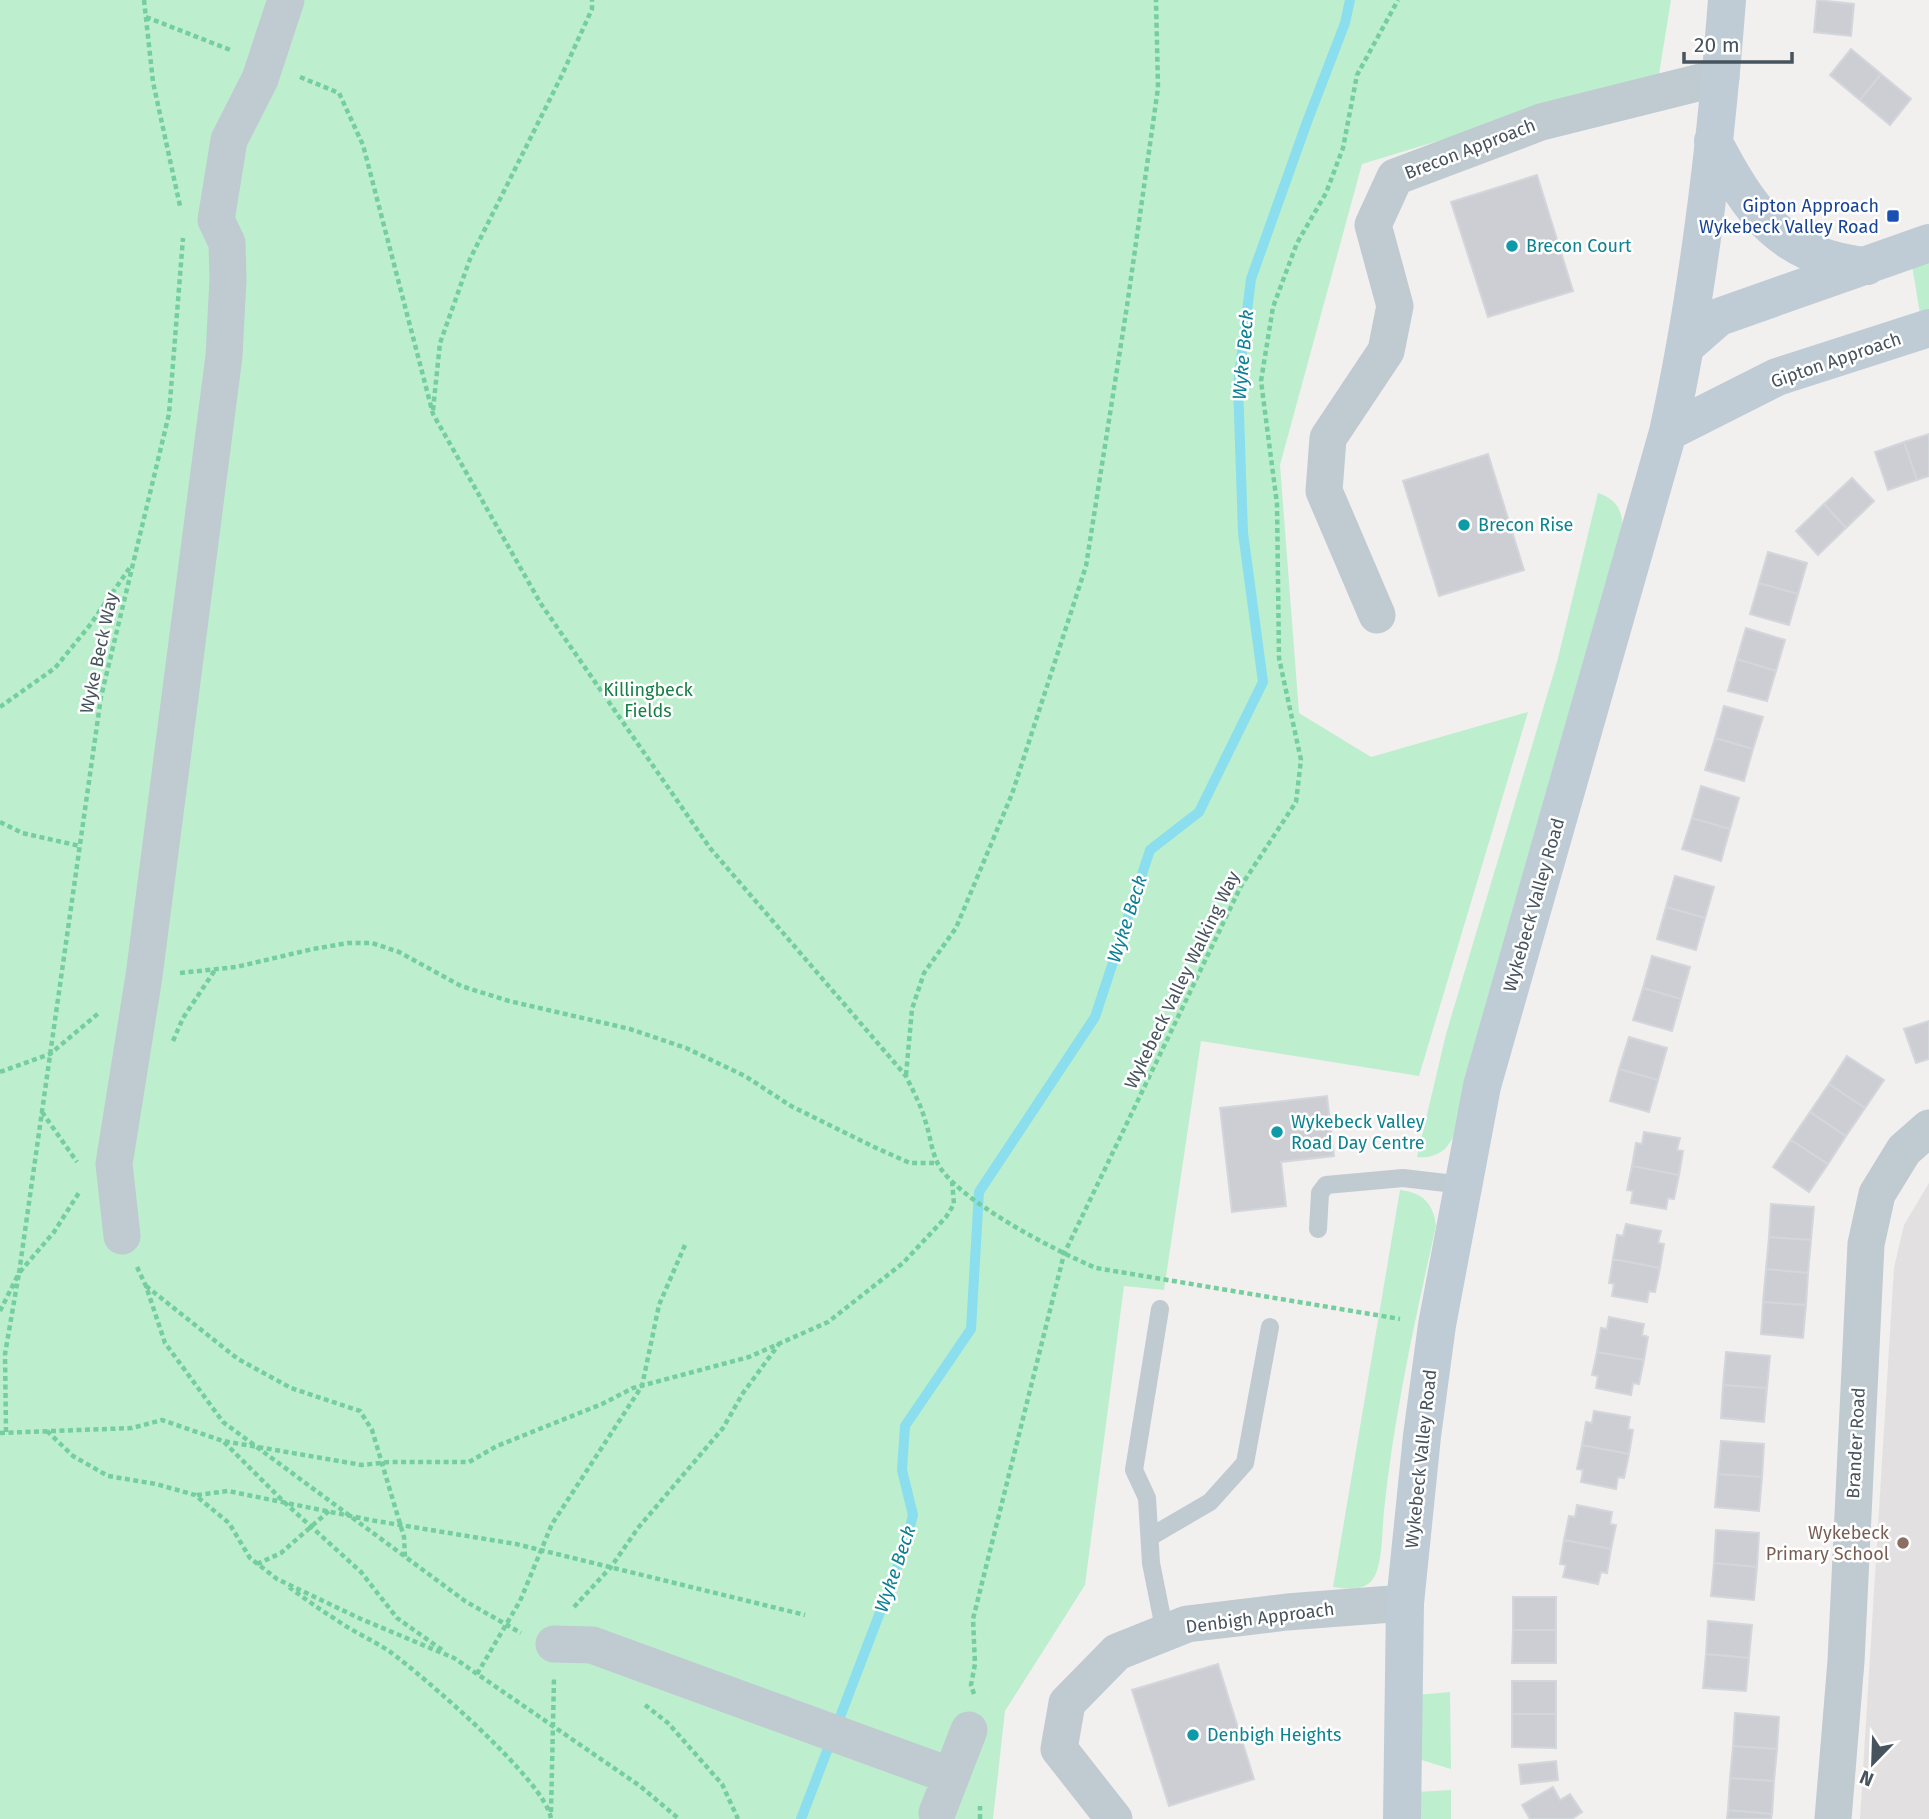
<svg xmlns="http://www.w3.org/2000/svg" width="1929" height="1819" font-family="'Fira Sans',sans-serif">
<rect width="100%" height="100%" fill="#f2efef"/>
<path fill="#e3e0e1" d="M1929 1183V1819H1860L1894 1268 1904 1225Z"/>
<path fill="#bdefce" d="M0 0H1671L1659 74 1362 164 1280 465 1299 713 1371 757 1528 712 1419 1076 1201 1041 1164 1290 1124 1286 1085 1585 1005 1711 993 1819H0Z
M1929 260V311L1920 314 1912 265Z
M1598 493C1616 499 1622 509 1623 528L1454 1135C1447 1151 1435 1159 1417 1157L1446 1034 1557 662Z
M1400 1190C1422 1192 1434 1204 1436 1226 1415 1320 1394 1415 1384 1511 1382 1528 1383 1565 1373 1579 1363 1592 1348 1589 1333 1587Z
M1450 1692 1451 1769 1418 1759 1417 1695Z
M1451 1790V1819H1417L1416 1792Z"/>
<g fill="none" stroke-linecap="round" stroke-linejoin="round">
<path stroke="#8adeed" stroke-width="10" d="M801 1819 905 1547 913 1515 902 1470 905 1426 971 1329 979 1192 1095 1017 1150 850 1199 812 1263 682 1243 533 1238 384 1251 279 1307 122 1345 23 1350 0"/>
</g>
<path fill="#ccced4" stroke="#d3d6db" stroke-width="2" d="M1817 0 1854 4 1851 36 1814 32Z
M1851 49 1881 74 1860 100 1830 75Z
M1881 74 1911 99 1890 125 1860 100Z
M1537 175 1573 291 1488 317 1451 202Z
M1929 434V476L1917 480 1904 442Z
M1904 442 1917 480 1888 490 1875 452Z
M1488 454 1524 570 1439 596 1403 481Z
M1852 478 1874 501 1846 528 1824 504Z
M1824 504 1846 528 1818 555 1796 531Z
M1768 552 1807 563 1798 594 1759 583Z
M1759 583 1798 594 1789 625 1750 614Z
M1746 628 1785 640 1776 671 1737 659Z
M1737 659 1776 671 1767 701 1728 691Z
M1724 706 1763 717 1753 749 1715 738Z
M1715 738 1753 749 1744 781 1705 770Z
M1701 786 1739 798 1730 829 1692 818Z
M1692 818 1730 829 1721 861 1682 849Z
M1675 876 1714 887 1705 918 1666 907Z
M1666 907 1705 918 1696 950 1657 939Z
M1652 956 1690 967 1681 999 1643 988Z
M1643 988 1681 999 1672 1031 1633 1020Z
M1929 1021V1059L1916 1063 1904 1029Z
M1629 1037 1667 1048 1658 1080 1619 1069Z
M1847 1056 1884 1080 1865 1108 1829 1084Z
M1619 1069 1658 1080 1649 1112 1610 1101Z
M1829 1084 1865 1108 1846 1136 1810 1112Z
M1327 1096 1334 1156 1281 1162 1286 1206 1232 1212 1220 1108Z
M1810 1112 1846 1136 1828 1164 1791 1140Z
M1644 1132 1680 1138 1677 1150 1683 1151 1679 1175 1632 1166 1636 1143 1642 1144Z
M1791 1140 1828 1164 1809 1192 1773 1167Z
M1632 1166 1679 1175 1674 1199 1668 1198 1666 1209 1631 1203 1633 1191 1627 1190Z
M1771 1204 1814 1207 1811 1240 1769 1237Z
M1626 1224 1661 1231 1658 1243 1664 1244 1660 1268 1613 1259 1617 1235 1623 1236Z
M1769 1237 1811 1240 1808 1273 1766 1269Z
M1613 1259 1660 1268 1655 1292 1649 1291 1647 1302 1612 1296 1614 1284 1609 1283Z
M1766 1269 1808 1273 1806 1305 1763 1302Z
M1763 1302 1806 1305 1803 1338 1761 1334Z
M1609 1317 1644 1324 1642 1335 1648 1337 1644 1360 1597 1352 1601 1328 1607 1329Z
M1597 1352 1644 1360 1639 1384 1633 1383 1631 1395 1596 1388 1598 1376 1592 1375Z
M1726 1352 1770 1356 1767 1388 1723 1385Z
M1723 1385 1767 1388 1764 1422 1721 1418Z
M1594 1411 1630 1417 1628 1429 1633 1430 1629 1454 1582 1445 1586 1422 1592 1423Z
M1721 1441 1764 1444 1762 1477 1718 1474Z
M1582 1445 1629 1454 1624 1478 1618 1477 1616 1489 1581 1482 1583 1470 1577 1469Z
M1718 1474 1762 1477 1759 1511 1715 1507Z
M1577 1505 1612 1512 1610 1524 1616 1525 1611 1549 1564 1540 1569 1516 1575 1517Z
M1716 1530 1759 1533 1757 1567 1714 1563Z
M1564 1540 1611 1549 1607 1573 1601 1572 1598 1584 1563 1577 1566 1565 1560 1564Z
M1714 1563 1757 1567 1754 1600 1711 1596Z
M1513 1597H1556V1630H1513Z
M1708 1621 1752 1625 1749 1658 1706 1654Z
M1513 1630H1556V1663H1512Z
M1706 1654 1749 1658 1746 1691 1703 1688Z
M1218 1664 1254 1779 1169 1806 1132 1690Z
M1512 1681H1556V1714H1512Z
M1735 1713 1779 1717 1777 1749 1733 1746Z
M1512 1714H1556V1748L1512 1747Z
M1733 1746 1777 1749 1774 1781 1730 1778Z
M1556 1761 1558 1780 1521 1784 1519 1765Z
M1730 1778 1774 1781 1772 1814 1728 1810Z
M1553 1787 1560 1800 1570 1794 1582 1812 1572 1819H1530L1522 1805Z
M1728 1810 1772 1814 1771 1819H1727Z"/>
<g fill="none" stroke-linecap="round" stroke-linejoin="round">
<path stroke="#75ce9d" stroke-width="4.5" stroke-dasharray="5 3.5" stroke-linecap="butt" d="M144 0 153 82 180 206
M146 17 233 51
M300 77 339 93 363 145 433 414 541 604 710 848 906 1076C913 1091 921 1105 925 1120 930 1134 931 1149 937 1162 954 1199 1058 1252 1096 1268L1400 1319
M433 410 440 343 470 259 561 77 592 9V0
M0 707 55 668 90 625 131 566
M0 822 22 833 80 846
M180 973 236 967 313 949 348 943H372L399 952 461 986 509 1001 630 1029 686 1048 745 1076 791 1106 874 1147 910 1163H937
M173 1041 183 1018 215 970
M0 1072 50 1054 100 1012
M906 1075 912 1009 924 973 956 928 1012 794 1086 566 1127 306 1158 88 1156 0
M42 1112 77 1162
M137 1267 146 1286 165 1343 223 1422 465 1601 521 1633
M146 1286 238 1359 291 1388 360 1411 372 1430 404 1537 405 1557
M0 1311 19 1273 101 697 169 414 183 238
M47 1431 73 1456 108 1476 156 1484 195 1495 229 1523 250 1558 277 1579 361 1619 454 1658 640 1786 679 1819
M6 1432 5 1354 19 1273 54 1232 80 1191
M0 1433 132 1428 162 1420 223 1441 362 1465 389 1462H469L497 1446 602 1404 633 1388 749 1357 828 1322 903 1263 946 1217 954 1204 952 1181
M224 1442 283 1501 361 1572 397 1618 445 1652
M197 1495 228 1491 370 1520 516 1544 805 1615
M257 1564 281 1553 329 1511
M289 1587C305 1599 321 1610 338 1621 354 1632 372 1640 389 1651 422 1675 547 1782 551 1819
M574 1607 611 1567 638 1528 723 1428 743 1393 779 1344
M477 1674 520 1601 552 1524 642 1386 659 1305 685 1245
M974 1694 971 1685 975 1664 973 1619 1064 1254 1241 886 1296 802 1301 760 1279 658 1277 504 1261 381 1273 307 1297 243 1326 193 1343 148 1357 75 1398 0
M645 1705 668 1723 722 1784 738 1819
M551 1812 554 1679
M980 1819V1806"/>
<path stroke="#bfcad1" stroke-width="18" d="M1318 1229 1320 1193 1326 1185 1403 1178 1463 1185
M1160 1309 1134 1470 1147 1498 1151 1563 1165 1633
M1150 1537 1210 1502 1245 1463 1270 1327"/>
<path stroke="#bfcad1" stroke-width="37" d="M1377 615 1324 491 1328 438 1386 351 1395 306 1373 225 1395 177 1541 122 1721 77
M122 1236 114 1164 144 976 224 356 228 279 227 243 216 220 229 140 260 79 286 0
M554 1644 592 1645 951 1776
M937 1813 969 1730
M1114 1819 1059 1749 1067 1703 1117 1652 1187 1624 1287 1612 1405 1603
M1833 1819 1846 1661 1866 1244 1877 1194 1904 1150 1929 1128"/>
<path stroke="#bfccd6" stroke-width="38" d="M1713 141C1750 212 1782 258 1867 266
M1687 345 1719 317 1929 243
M1668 432 1777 377 1929 328
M1402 1819 1405 1603 1422 1436 1437 1325 1482 1086 1668 432C1699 291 1716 143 1727 0"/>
</g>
<rect fill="#1a4fb4" stroke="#fff" stroke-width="2.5" x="1886" y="209" width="14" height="14" rx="3.5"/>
<g fill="#0f9aa8" stroke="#fff" stroke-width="2.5">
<circle cx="1512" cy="246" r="7"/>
<circle cx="1464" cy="525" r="7"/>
<circle cx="1277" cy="1132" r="7"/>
<circle cx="1193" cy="1735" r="7"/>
</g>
<circle fill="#8d6e63" stroke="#fff" stroke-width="2.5" cx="1903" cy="1543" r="7"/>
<g text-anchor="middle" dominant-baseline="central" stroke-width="5" stroke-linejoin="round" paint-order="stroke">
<g font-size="18" fill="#47535d" stroke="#fff">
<text transform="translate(1470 149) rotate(-21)">Brecon Approach</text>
<text transform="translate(1836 360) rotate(-19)">Gipton Approach</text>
<text transform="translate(99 653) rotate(-78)">Wyke Beck Way</text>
<text transform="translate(1534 905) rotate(-74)">Wykebeck Valley Road</text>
<text transform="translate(1182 980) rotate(-64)">Wykebeck Valley Walking Way</text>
<text transform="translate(1856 1443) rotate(-87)">Brander Road</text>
<text transform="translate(1421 1459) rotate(-84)">Wykebeck Valley Road</text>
<text transform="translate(1260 1618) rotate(-7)">Denbigh Approach</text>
</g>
<g font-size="18" fill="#164399" stroke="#fff" text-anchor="end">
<text x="1879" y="206">Gipton Approach<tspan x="1879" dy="21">Wykebeck Valley Road</tspan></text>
</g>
<g font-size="18" fill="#0d838f" stroke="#fff" text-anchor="start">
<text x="1526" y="246">Brecon Court</text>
<text x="1478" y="525">Brecon Rise</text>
<text x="1291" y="1122">Wykebeck Valley<tspan x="1291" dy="21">Road Day Centre</tspan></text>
<text x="1207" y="1735">Denbigh Heights</text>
</g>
<g font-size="18" fill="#167f45" stroke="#fff">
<text x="648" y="690">Killingbeck<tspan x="648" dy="21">Fields</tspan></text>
</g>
<g font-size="18" fill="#785e54" stroke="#fff" text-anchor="end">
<text x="1889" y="1533">Wykebeck<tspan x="1889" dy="21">Primary School</tspan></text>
</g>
<g font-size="19" font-style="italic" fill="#0c8095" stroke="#fff">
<text transform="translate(1243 355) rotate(-85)">Wyke Beck</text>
<text transform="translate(1127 919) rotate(-72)">Wyke Beck</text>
<text transform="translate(895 1569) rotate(-71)">Wyke Beck</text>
</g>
</g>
<g transform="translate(1873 1763) rotate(203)" stroke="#ffffff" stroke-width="5" paint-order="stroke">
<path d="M0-5L12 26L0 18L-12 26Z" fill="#47535d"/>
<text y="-10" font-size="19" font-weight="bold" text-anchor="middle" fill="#47535d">N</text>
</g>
<path d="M1684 52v10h108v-10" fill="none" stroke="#47535d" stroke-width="3.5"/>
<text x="1694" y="52" font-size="21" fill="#47535d" stroke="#ffffff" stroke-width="5" paint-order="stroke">20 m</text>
</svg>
